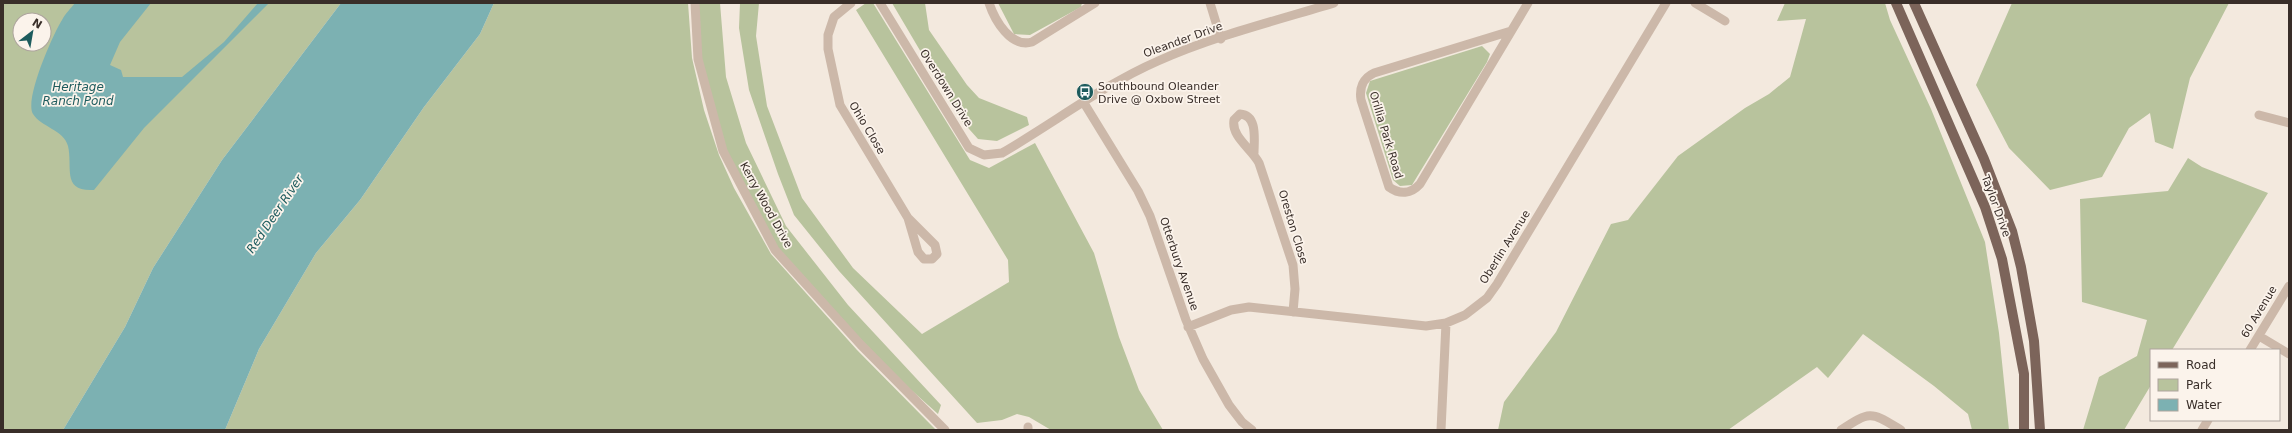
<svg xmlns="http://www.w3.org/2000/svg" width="2292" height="433" font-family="'DejaVu Sans',sans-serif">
<rect width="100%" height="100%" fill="#f3e9de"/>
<path fill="#b8c39d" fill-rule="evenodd" d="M3 3H341L222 160 153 268 125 327 63 430H3ZM20 20H44V44H20Z
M494 3H688L692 58 704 110 719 155 734 188 771 254 857 350 936 430H225L259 349 316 253 360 200 424 107 480 34Z
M695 3H720L726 77 746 143 786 226 848 305 941 405 938 414 861 345 775 250 723 151 698 59Z
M740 3H759L756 36 767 106 802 198 853 268 922 334 1009 282 1008 260 856 10 866 3H873L970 160 989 168 1035 143 1094 253 1119 337 1139 390 1163 430H1051L1029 417 1017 414 1002 420 977 423 839 271 794 215 778 174 749 90 739 28Z
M892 3H925L929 30 967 85 979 98 1027 117 1029 125 997 141 978 139 961 120Z
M998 3H1082L1081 7 1030 35 1014 34Z
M1785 3H1885L1890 20 1931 109 1985 242 1999 333 2009 430H1972L1968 414 1934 386 1863 334 1828 378 1817 367 1728 430H1498L1504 402 1556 332 1611 224 1628 220 1678 156 1745 108 1769 94 1790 77 1806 19 1777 21Z
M2012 3H2229L2190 78 2173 149 2155 142 2150 113 2129 128 2102 177 2050 190 2009 148 1976 85Z
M1482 46 1490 54 1487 62 1412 185 1400 186 1393 180 1366 93 1370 81Z
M2188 158 2202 167 2268 193 2172 350H2151V385L2124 430H2083L2099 377 2137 356 2147 320 2082 302 2080 199 2168 191Z"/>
<path fill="#7cb1b2" d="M75 3H151L120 42 110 65 121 70 123 77H182L224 42 258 3H269L144 128 94 190C61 192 73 167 68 146 64 130 41 127 33 114 24 100 53 34 62 20 65 14 71 8 75 3Z
M341 3H494L480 34 424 107 360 200 316 253 259 349 225 430H63L125 327 153 268 222 160Z"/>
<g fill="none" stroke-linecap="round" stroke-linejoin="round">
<path stroke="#ccb8a9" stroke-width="9" d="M695 3 698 59 723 151 775 250 861 345 945 430
M851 3 834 17 828 35V49L840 105 908 218 935 245 937 254 932 259H924L918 252 908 218
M880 3 969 148 984 155 1002 153C1054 123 1103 85 1158 61 1214 36 1275 21 1334 3
M989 3C995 21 1011 48 1032 42L1095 3
M1210 3 1221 39
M1695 3 1725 21
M1511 31 1374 73C1363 78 1359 88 1361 100L1389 187C1400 195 1411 194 1420 184L1528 3
M1084 103 1138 191 1150 216 1186 320 1203 359 1229 405 1242 422 1252 430
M2259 115 2289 123
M1254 153C1254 140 1258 115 1240 114L1234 120C1231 137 1252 149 1259 163L1293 265 1295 289 1293 312
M1188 327 1231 310 1249 307 1426 326 1446 323 1465 315 1487 298 1497 284 1666 3
M2259 336 2289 354
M2250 350 2289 286
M1028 430V427
M1441 430 1446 323
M1841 430C1871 410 1871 412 1901 430
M2202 430 2208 420"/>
<path stroke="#7c645a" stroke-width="10" d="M1896 3 1985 207 2002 259 2024 374V430
M1914 3 1984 159 2012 231 2021 267 2034 341 2040 430"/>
</g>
<defs>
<symbol id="bus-disc" viewBox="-11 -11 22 22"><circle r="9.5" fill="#1d5b5d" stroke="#fbf3eb"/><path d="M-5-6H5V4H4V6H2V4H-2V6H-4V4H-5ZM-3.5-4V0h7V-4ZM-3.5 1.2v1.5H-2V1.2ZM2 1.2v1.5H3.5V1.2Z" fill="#fff"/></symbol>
</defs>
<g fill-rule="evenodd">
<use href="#bus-disc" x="1075" y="82" width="20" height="20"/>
</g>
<g text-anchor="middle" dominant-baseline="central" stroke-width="3.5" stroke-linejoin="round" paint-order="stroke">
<g font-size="11" fill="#392e29" stroke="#fbf3eb">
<text transform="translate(1183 40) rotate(-20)">Oleander Drive</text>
<text transform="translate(946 88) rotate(58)">Overdown Drive</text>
<text transform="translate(867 128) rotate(59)">Ohio Close</text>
<text transform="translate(1386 135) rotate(73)">Orillia Park Road</text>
<text transform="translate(766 205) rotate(61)">Kerry Wood Drive</text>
<text transform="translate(1996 206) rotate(70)">Taylor Drive</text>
<text transform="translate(1293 227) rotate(73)">Oreston Close</text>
<text transform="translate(1505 247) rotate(-58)">Oberlin Avenue</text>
<text transform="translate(1179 264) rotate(71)">Otterbury Avenue</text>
<text transform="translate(2259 312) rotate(-59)">60 Avenue</text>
</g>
<g font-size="11" fill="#392e29" stroke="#fbf3eb" text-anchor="start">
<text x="1098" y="86">Southbound Oleander<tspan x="1098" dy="13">Drive @ Oxbow Street</tspan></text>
</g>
<g font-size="12" font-style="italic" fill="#1d5b5d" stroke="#fbf3eb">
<text x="78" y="87">Heritage<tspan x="78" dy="14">Ranch Pond</tspan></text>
<text transform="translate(275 214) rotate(-56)">Red Deer River</text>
</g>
</g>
<rect width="2292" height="433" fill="none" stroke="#392e29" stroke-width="8"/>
<rect x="2150" y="349" width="130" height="72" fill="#fbf3eb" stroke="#ada49d"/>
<rect x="2158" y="362" width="20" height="6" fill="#7c645a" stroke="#ada49d"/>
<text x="2186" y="369" font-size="12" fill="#392e29">Road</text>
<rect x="2158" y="379" width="20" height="12" fill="#b8c39d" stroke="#ada49d"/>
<text x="2186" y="389" font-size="12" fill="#392e29">Park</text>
<rect x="2158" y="399" width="20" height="12" fill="#7cb1b2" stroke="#ada49d"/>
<text x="2186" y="409" font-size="12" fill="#392e29">Water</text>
<g transform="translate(32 32) rotate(31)"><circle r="19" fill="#fbf3eb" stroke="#ada49d"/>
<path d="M0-3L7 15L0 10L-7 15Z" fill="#1d5b5d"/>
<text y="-6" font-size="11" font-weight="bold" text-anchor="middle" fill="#392e29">N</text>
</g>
</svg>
